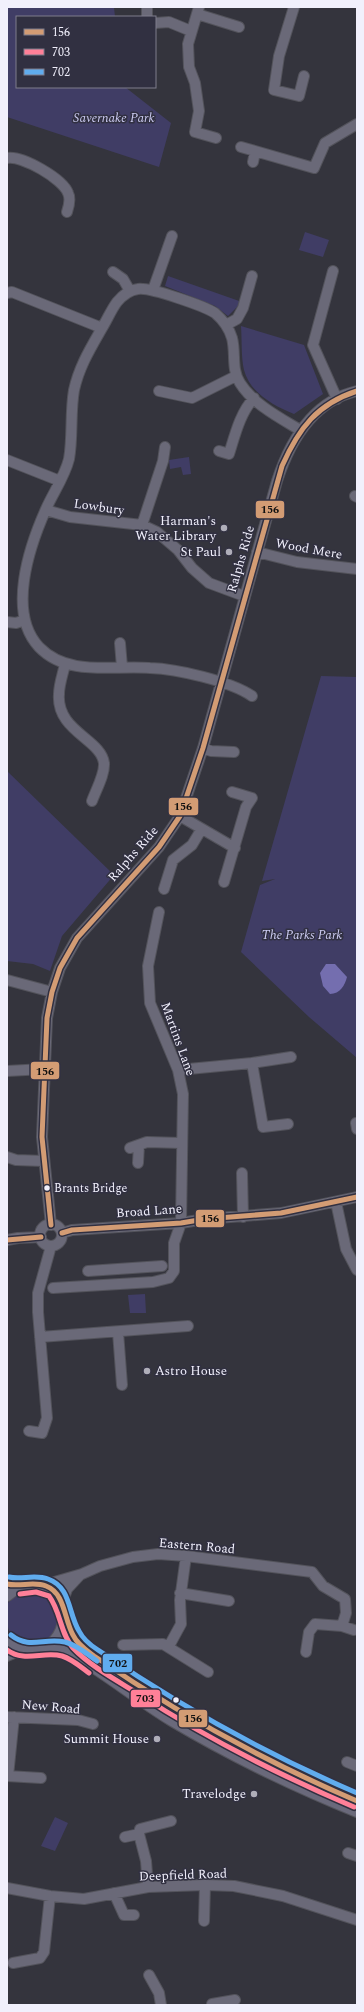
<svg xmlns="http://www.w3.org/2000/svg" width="364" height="2012" font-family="Spectral,serif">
<rect width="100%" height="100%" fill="#34343d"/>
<path fill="#403d65" d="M7 7H114L115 17H17V87H125L171 123 159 167 7 117Z
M305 232 329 240 323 257 299 250Z
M168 276 242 302 228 316 215 306 165 286Z
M241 326 304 345 323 394 294 414C274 406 250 393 244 370 241 357 242 340 241 326Z
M189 457 191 474 183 475 181 467 170 469 169 460Z
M321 676 357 677V1058L309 1017 241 952 260 885 275 879 262 881Z
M7 771 114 875 62 936 50 971 33 964 7 961Z
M145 1294 146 1313H130L128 1295Z
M40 1589C59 1598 58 1606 59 1626L49 1638C25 1643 7 1647 7 1616 7 1606 7 1601 14 1593Z
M55 1817 68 1823 55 1851 41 1846Z"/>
<path fill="#746eaf" d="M326 964H335L347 977C345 985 340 994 330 994L323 986 320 973Z"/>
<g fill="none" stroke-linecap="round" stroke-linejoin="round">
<defs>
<path id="minor" d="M147 7V17
M199 7 188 44 189 67 195 83 199 111 195 132 216 138
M294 7 279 56 274 90 299 96 304 76
M197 14 239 27
M155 23 169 22 191 31
M241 147 314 168 325 143 357 124
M7 158C22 155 63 179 68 193 71 199 69 206 67 212
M253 162 255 152
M333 271 313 345 337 399
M113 272 123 279 130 291
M153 290 172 236
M7 293 12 292 102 328
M226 325 237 319 243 308 252 276
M159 391 192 398 236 376
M219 451 229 454C235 435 240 413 254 398
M7 460 60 481
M355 496 357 497
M46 510 70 517 142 525 157 532 178 550 192 568 209 583 244 596
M142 525 163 461 165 447
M257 552 297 562 357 569
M7 622 16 623 25 620
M120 643 122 667
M65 664C63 674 59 684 59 694 56 731 101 739 104 763 105 774 96 790 92 801
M252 696C230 681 177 669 150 668 112 665 68 677 39 647 7 613 29 547 46 509 53 493 65 476 69 459 73 437 70 413 74 390 79 367 90 349 102 328 107 320 111 310 117 302 122 296 130 290 138 289 150 287 204 306 215 313 222 319 229 328 232 338 236 353 231 369 240 383 253 404 280 418 300 430
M203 748 211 751 234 752
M180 816 235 848
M224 882 246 807 252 798 232 792
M164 889 173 860 192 845 201 830
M7 980 52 992
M252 1063 263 1127 288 1124
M178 1070 252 1063 291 1057
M7 1071 44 1069
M356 1123 357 1129
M130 1148 147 1142 181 1143
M7 1157 16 1160 44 1161
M138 1163 139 1145
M242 1173 243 1217
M336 1202 346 1249 357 1270
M40 1235a11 11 0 1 1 22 0a11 11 0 1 1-22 0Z
M51 1225 42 1137 47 1018 52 992 60 968 77 938 159 847 180 816 203 748 277 481C290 441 313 401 357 391
M62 1233 72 1230 181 1223 205 1219 281 1213 357 1197
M7 1240 18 1238 41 1237
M88 1271 162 1266
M53 1288 153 1282 169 1278 174 1271V1243L181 1223 183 1094 178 1070 150 1003 148 966 159 912
M118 1332 122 1385
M40 1337 188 1326
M29 1431 42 1433 47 1418 38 1312V1293L51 1246
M44 1585 82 1574 100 1566 133 1557 158 1554 186 1556 312 1572 323 1586 345 1599 346 1613 342 1626
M180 1593 229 1601
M62 1604 67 1589 80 1575
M123 1645 163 1644 208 1672
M169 1646 181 1624 180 1600 186 1556
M306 1652 309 1632 315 1624 342 1626 354 1630
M7 1656 21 1650
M7 1717 78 1720 93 1724
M347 1762 357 1766
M7 1776 41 1778
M8 1776 14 1717
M125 1837 139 1834
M348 1853 357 1856
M148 1887 146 1861 139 1834 140 1829 171 1821
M7 1888 50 1896 84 1899 148 1887 205 1885 234 1886 283 1896 357 1920
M114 1893 124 1915H134
M204 1921 205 1885
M13 1963 40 1958 44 1952 50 1896
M149 1975 159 1993 161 2005
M212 2004 235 2000"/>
<path id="major" d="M7 1595C17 1586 26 1584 38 1585 76 1587 72 1650 32 1651 22 1651 14 1648 7 1641
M65 1617C69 1628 74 1638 83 1648 96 1661 117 1671 132 1682 203 1730 278 1769 357 1801
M43 1649 62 1648 68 1651C104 1671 136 1698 172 1720 231 1755 293 1785 357 1811"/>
</defs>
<use href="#minor" stroke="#53535b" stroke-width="12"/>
<use href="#major" stroke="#53535b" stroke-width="14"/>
<use href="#minor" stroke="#6a6978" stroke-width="10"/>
<use href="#major" stroke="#6a697b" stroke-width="12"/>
<defs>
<path id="bus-1" d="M51 1225 42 1137 47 1018 52 992 60 968 77 938 159 847 180 816 203 748 282 466C299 428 317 404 357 391
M62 1233 72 1230 181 1223 205 1219 281 1213 357 1197
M7 1240 41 1237
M7 1584C20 1587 34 1581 46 1586 65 1593 64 1619 73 1635 77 1644 86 1650 94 1656 177 1713 264 1761 357 1801"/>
<path id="bus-2" d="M20 1594 36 1592 49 1596C61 1612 60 1633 73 1648 90 1666 116 1680 137 1693 206 1738 279 1775 354 1807
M7 1650C25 1663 43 1651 62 1656 72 1659 81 1667 89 1673"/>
<path id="bus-3" d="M9 1577C21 1580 35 1574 48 1579 71 1587 68 1613 79 1631 83 1639 90 1645 98 1650 180 1706 266 1754 357 1793
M11 1635C30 1650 44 1637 65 1642 77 1645 87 1654 97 1661"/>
</defs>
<use href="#bus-1" stroke="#313041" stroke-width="8"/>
<use href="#bus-2" stroke="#313041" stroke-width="8"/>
<use href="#bus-3" stroke="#313041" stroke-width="8"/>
<use href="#bus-1" stroke="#d39c74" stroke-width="5"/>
<use href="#bus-2" stroke="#ff8098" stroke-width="5"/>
<use href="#bus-3" stroke="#60acee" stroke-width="5"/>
</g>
<g fill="#afaeb9" stroke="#313041" stroke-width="1.5">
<circle cx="224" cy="528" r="4"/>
<circle cx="229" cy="552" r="4"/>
<circle cx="147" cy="1371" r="4"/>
<circle cx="157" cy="1739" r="4"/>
<circle cx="254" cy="1794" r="4"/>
</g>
<g fill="#f1f0fc" stroke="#313041" stroke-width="1.5">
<circle cx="47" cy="1188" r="3.5"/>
<circle cx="176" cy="1700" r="3.5"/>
</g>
<g text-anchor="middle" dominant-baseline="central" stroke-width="3" stroke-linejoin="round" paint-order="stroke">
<g font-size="12" fill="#f1f0fc" stroke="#313041" text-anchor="start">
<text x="54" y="1188">Brants Bridge</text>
</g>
<g font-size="13" font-style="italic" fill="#cccbf2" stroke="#313041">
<text x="114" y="118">Savernake Park</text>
<text x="302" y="935">The Parks Park</text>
</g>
<g font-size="13" fill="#f1f0fc" stroke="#313041">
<text transform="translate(99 507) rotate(8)">Lowbury</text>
<text transform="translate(309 549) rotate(10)">Wood Mere</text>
<text transform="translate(241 559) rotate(-74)">Ralphs Ride</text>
<text transform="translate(133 854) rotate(-49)">Ralphs Ride</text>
<text transform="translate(178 1039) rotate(70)">Martins Lane</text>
<text transform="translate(149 1211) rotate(-4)">Broad Lane</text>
<text transform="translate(197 1546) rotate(5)">Eastern Road</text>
<text transform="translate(51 1707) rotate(5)">New Road</text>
<text transform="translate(183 1875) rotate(-2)">Deepfield Road</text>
</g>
<g font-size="13" fill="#f1f0fc" stroke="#313041" text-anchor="end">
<text x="216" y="521">Harman's<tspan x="216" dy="15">Water Library</tspan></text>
<text x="221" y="552">St Paul</text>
<text x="155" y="1371" text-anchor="start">Astro House</text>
<text x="149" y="1739">Summit House</text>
<text x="246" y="1794">Travelodge</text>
</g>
</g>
<g stroke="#313041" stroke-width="1.5">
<rect x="255" y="500" width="30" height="19" rx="4" fill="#d39c74"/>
<rect x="168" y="797" width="31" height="19" rx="4" fill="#d39c74"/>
<rect x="30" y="1061" width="30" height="19" rx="4" fill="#d39c74"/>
<rect x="195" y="1209" width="30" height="19" rx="4" fill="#d39c74"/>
<rect x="102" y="1653" width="31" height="20" rx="4" fill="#60acee"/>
<rect x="130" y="1689" width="31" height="19" rx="4" fill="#ff8098"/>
<rect x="178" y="1709" width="30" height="19" rx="4" fill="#d39c74"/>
</g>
<g font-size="11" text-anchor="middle" font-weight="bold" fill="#111">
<text x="270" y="513">156</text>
<text x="183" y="810">156</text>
<text x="45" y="1075">156</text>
<text x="210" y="1222">156</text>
<text x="118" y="1667">702</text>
<text x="145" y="1702">703</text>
<text x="193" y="1722">156</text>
</g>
<rect width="364" height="2012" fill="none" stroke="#f1f0fc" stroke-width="16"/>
<rect x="16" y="16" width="140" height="72" fill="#313041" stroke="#7e7d8c"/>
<rect x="24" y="29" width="20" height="6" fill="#d39c74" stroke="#7e7d8c"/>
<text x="52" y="36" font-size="12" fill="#f1f0fc">156</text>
<rect x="24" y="49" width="20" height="6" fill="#ff8098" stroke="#7e7d8c"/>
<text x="52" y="56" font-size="12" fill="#f1f0fc">703</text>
<rect x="24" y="69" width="20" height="6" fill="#60acee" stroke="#7e7d8c"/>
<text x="52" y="76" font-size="12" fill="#f1f0fc">702</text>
</svg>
